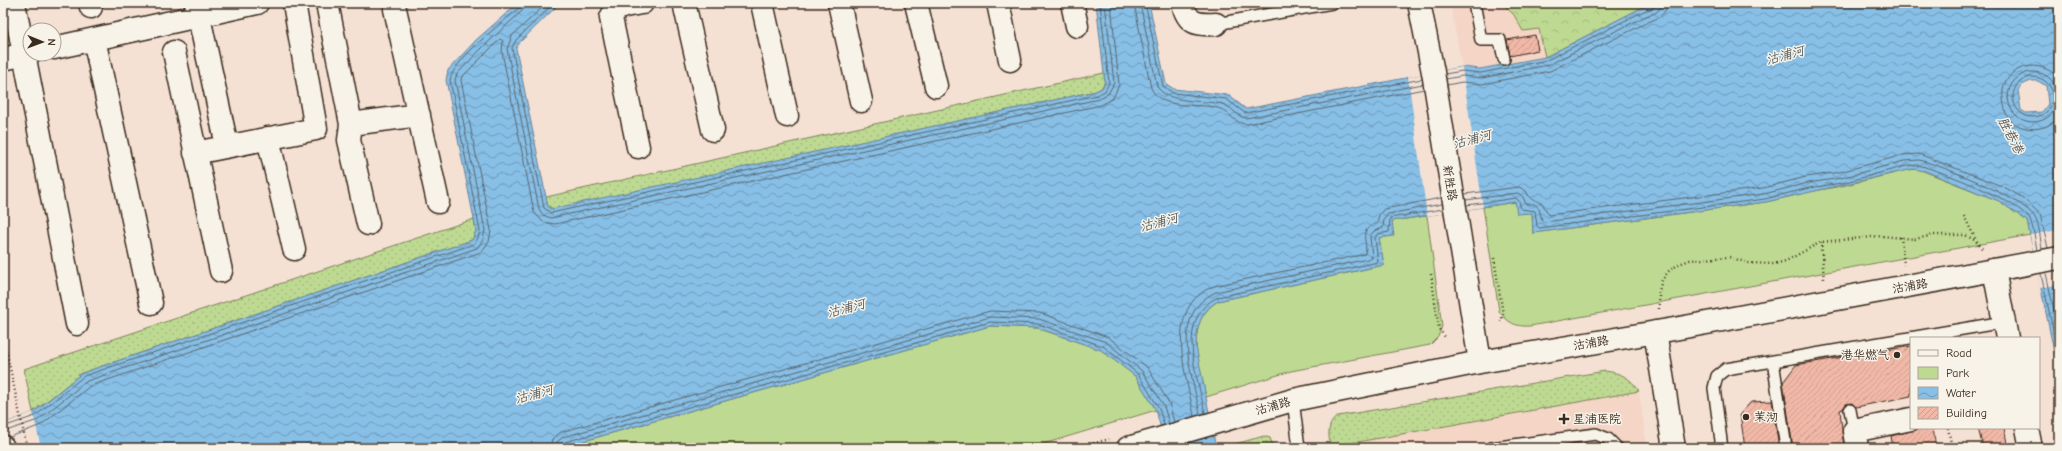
<svg xmlns="http://www.w3.org/2000/svg" width="2062" height="451" font-family="'Comic Neue','LXGW WenKai TC',sans-serif">
<defs>
<pattern id="grass-dots" width="8" height="8" patternUnits="userSpaceOnUse"><rect width="8" height="8" fill="#beda92"/><path d="M2 2h.1M6 6h.1" fill="none" stroke="#a4bb7d" stroke-width="1.8" stroke-linecap="round"/></pattern>
<pattern id="forest-crowns" width="20" height="18" patternUnits="userSpaceOnUse"><rect width="20" height="18" fill="#beda92"/><path d="M2 6a3 3 0 1 1 6 0M12 15a3 3 0 1 1 6 0" fill="none" stroke="#a4bb7d"/></pattern>
<pattern id="water-waves" width="16" height="10" patternUnits="userSpaceOnUse"><rect width="16" height="10" fill="#87bfe6"/><path d="M0 5q4-4 8 0t8 0" fill="none" stroke="#709bba"/></pattern>
<pattern id="building-hatch" width="6" height="6" patternUnits="userSpaceOnUse"><rect width="6" height="6" fill="#f1b8a7"/><path d="M-1 1l2-2M0 6l6-6M5 7l2-2" fill="none" stroke="#d09e8f"/></pattern>
</defs>
<rect width="100%" height="100%" fill="#f5e1d4"/>
<filter id="ink" filterUnits="userSpaceOnUse"><feTurbulence type="fractalNoise" baseFrequency=".025" numOctaves="2"/><feDisplacementMap in="SourceGraphic" scale="8" xChannelSelector="R" yChannelSelector="G"/><feConvolveMatrix kernelMatrix="1 2 1 2 8 2 1 2 1" color-interpolation-filters="sRGB"/></filter>
<g filter="url(#ink)">
<path fill="#f4d5c6" d="M1450 3H1502L1514 15 1523 31 1539 29 1545 57 1480 69 1462 67Z
M1639 391 1647 448H1326Z"/>
<path fill="url(#grass-dots)" stroke="#7c8258" d="M1104 73C1105 82 1105 87 1096 91L555 209 548 207 546 197Z
M474 219 476 231 472 240 82 373 33 412 24 369Z
M1605 371C1621 373 1630 377 1639 391L1330 447C1329 435 1326 424 1338 416Z
M1264 436 1270 438 1274 448H1220Z"/>
<path fill="url(#forest-crowns)" stroke="#7c8258" d="M1502 3H1658L1643 7 1545 57 1539 29 1523 31 1514 15Z"/>
<path fill="#beda92" stroke="#7c8258" d="M1918 169 1999 201 2027 221 2030 235 1530 326C1516 327 1508 323 1499 311L1483 207 1516 202 1532 213 1533 233 1766 202 1809 192 1842 186 1907 170Z
M1427 216 1442 326 1438 337 1430 345 1291 371 1206 397C1199 364 1183 323 1218 301L1384 265 1379 238 1392 221Z
M990 326 1037 328 1101 350 1135 376 1156 410 1030 448H559Z"/>
<path fill="url(#water-waves)" stroke="#698396" fill-rule="evenodd" d="M518 3H560L519 43 516 48 548 207 551 209 1096 91 1102 88 1105 83 1096 3H1149L1166 84 1174 89 1228 95 1246 109 1462 67 1480 69 1545 57 1643 7 1658 3H2059V376L2027 221 1999 201 1925 171 1913 169 1766 202 1533 233 1532 213 1517 214 1515 202 1392 221 1394 236 1379 238 1384 265 1218 301C1200 312 1197 326 1196 346L1216 448H1166L1156 410 1135 376 1101 350 1038 328 990 326 559 448H3V424L34 412 82 373 472 240 476 231 474 219 446 80 448 70 476 40ZM2031 81H2038L2046 86 2048 104 2042 112 2026 113 2021 110 2018 90 2024 84Z"/>
<path fill="#f5e1d4" d="M1462 67 1483 207 1427 216 1408 77Z
M2059 230V284L2040 288 2030 235Z
M33 412 41 448H3V424Z"/>
<g fill="none" stroke-linecap="round" stroke-linejoin="round">
<path stroke="#59666e" stroke-width="1" d="M547 3 512 36 507 49 539 209 543 215 551 218 1099 99 1108 94 1114 83 1105 3
M554 3 516 40 512 48 544 208 551 213 1097 95 1105 91 1109 83 1100 3
M1134 3 1151 88C1163 114 1204 100 1223 110 1231 115 1236 124 1247 124L1424 89
M1140 3 1157 86C1166 104 1205 100 1222 104 1232 106 1236 117 1246 118L1423 84
M1145 3 1163 86 1173 93 1226 99 1245 113 1422 79
M2008 97a25 25 0 1 1 50 0a25 25 0 1 1-50 0Z
M1445 74 1462 71 1481 73 1547 60 1644 11 1654 8 1656 3
M2013 97a20 20 0 1 1 40 0a20 20 0 1 1-40 0Z
M1446 79 1462 76 1482 78 1548 65 1646 16C1654 14 1661 12 1661 3
M2059 79C2045 60 2013 62 2004 85 2001 94 2004 107 2007 116 2018 133 2048 133 2059 116
M1447 85 1462 82 1482 84 1550 71 1648 22C1659 18 1666 15 1667 3
M1465 194 1519 187 1526 191 1530 198 1542 203 1549 215 1763 188 1806 177 1840 172 1903 155 1919 154 2004 187 2023 198 2040 214 2048 248
M1466 200 1518 193 1523 197 1526 204H1534L1539 208 1542 221 1544 222 1764 194 1808 183 1841 178 1904 161 1919 160C1941 165 2022 198 2034 216 2040 225 2040 239 2042 249
M1467 205 1516 198 1519 201 1521 209 1535 211 1537 226 1539 228 1765 199 1809 188 1842 183 1906 166 1918 165C1939 170 2022 202 2030 220 2034 229 2035 240 2037 250
M2046 273 2059 334
M2041 274 2059 358
M1205 413C1198 377 1174 318 1218 297L1378 262 1375 238 1378 234 1389 232 1390 218 1443 209
M1200 414C1193 376 1168 313 1216 292L1372 258 1370 236 1374 231 1383 228 1384 219 1388 214 1442 204
M1194 416C1187 376 1161 307 1214 286L1365 254C1369 241 1356 231 1377 223L1379 215 1384 209 1441 198
M3 427 35 416 84 376 474 244 478 238 480 231 450 80C454 59 502 23 519 8L520 3
M3 432 38 420 87 381 477 248 483 240 485 230 455 80 457 74 483 47 523 10 525 3
M10 437 41 425 90 386 481 252 489 242 491 230 461 80 462 77 500 39 503 41 502 52 534 212 543 222 555 224 1101 105 1113 98 1119 85 1111 3
M550 448 552 439 561 432 990 311 1040 313 1108 337 1147 367 1169 403 1174 422
M556 448 557 442 563 437 990 317 1039 319 1106 342 1142 371 1164 406 1169 424
M561 448 565 442 990 322 1038 324 1103 346 1138 374 1159 408 1164 425"/>
</g>
<path fill="url(#building-hatch)" stroke="#3b2a1e" d="M1535 35 1538 50 1510 56 1507 40Z
M1911 346V396L1856 407 1852 403 1846 404 1843 409 1840 410 1844 448H1793L1783 382 1796 365Z
M1772 401 1779 448H1745L1740 414 1751 402Z
M1922 428H1933L1936 448H1893L1891 436Z
M1978 428H2004L2008 448H1983Z"/>
<g fill="none" stroke-linecap="round" stroke-linejoin="round">
<defs>
<path id="service" d="M1474 3 1481 40H1500L1504 59
M1216 24 1332 3
M1773 361 1786 448
M1293 400 1299 448
M1850 410 1854 431
M1491 448 1596 434 1608 439 1617 448
M1722 448 1714 388 1717 376 1726 369 2004 322"/>
<path id="minor" d="M14 3 77 324
M90 3 91 7
M196 3 227 146
M327 3 351 124 349 140 368 224
M684 3 713 130
M762 3 787 116
M839 3 861 101
M916 3 936 86
M998 3 1010 60
M1072 3 1077 26
M1183 3C1187 24 1197 25 1216 24
M395 9 438 202
M94 39 151 303
M54 48 257 3
M174 52 221 271
M3 59 30 53
M351 124 419 115
M268 138 294 249
M638 147 611 18C615 5 630 5 642 3
M195 153 316 129 294 3
M1994 270 2007 338
M2027 428 2031 448
M1857 448 1854 431 1911 419"/>
<path id="tertiary" d="M1419 3 1433 72 1480 362
M1655 332 1674 448
M1128 448 1293 400 1480 362 1674 329 2059 258"/>
<path id="secondary" d="M3 447V448"/>
</defs>
<use href="#service" stroke="#3b2a1e" stroke-width="14"/>
<use href="#minor" stroke="#3b2a1e" stroke-width="25"/>
<use href="#tertiary" stroke="#3b2a1e" stroke-width="25"/>
<use href="#secondary" stroke="#3b2a1e" stroke-width="25"/>
<path stroke="#3b2a1e" stroke-width="2.5" stroke-dasharray="1 3" stroke-linecap="butt" d="M1964 216 1977 242
M1901 237 1904 265
M1821 242 1824 279
M1494 258 1503 314 1501 323
M1431 274 1439 329 1445 337
M1659 309V291L1662 280 1669 271 1679 264 1690 260 1729 257 1748 263 1774 264 1786 261 1821 242 1882 236 1915 239 1935 235H1965L1978 242 1983 250
M3 335 27 448
M1948 428 1952 448
M1078 448 1109 439"/>
<use href="#service" stroke="#f7f3e8" stroke-width="11"/>
<use href="#minor" stroke="#f7f3e8" stroke-width="22"/>
<use href="#tertiary" stroke="#f7f3e8" stroke-width="22"/>
<use href="#secondary" stroke="#f7f3e8" stroke-width="22"/>
</g>
</g>
<g fill="#3b2a1e" stroke="#f7f3e8" stroke-width="1.5">
<circle cx="1897" cy="355" r="4"/>
<circle cx="1746" cy="417" r="4"/>
<path d="M1562 413h4v4h4v4h-4v4h-4v-4h-4v-4h4z"/>
</g>
<g text-anchor="middle" dominant-baseline="central" stroke-width="3" stroke-linejoin="round" paint-order="stroke">
<g font-size="12" fill="#3b2a1e" stroke="#f7f3e8">
<text transform="translate(1450 183) rotate(81)">新胜路</text>
<text transform="translate(1910 286) rotate(-10)">沽浦路</text>
<text transform="translate(1591 343) rotate(-10)">沽浦路</text>
<text transform="translate(1273 406) rotate(-16)">沽浦路</text>
</g>
<g font-size="12" fill="#3b2a1e" stroke="#f7f3e8" text-anchor="start">
<text x="1889" y="355" text-anchor="end">港华燃气</text>
<text x="1754" y="417">茉沏</text>
<text x="1573" y="419">星浦医院</text>
</g>
<g font-size="13" font-style="italic" fill="#52575a" stroke="#f7f3e8">
<text transform="translate(1785 55) rotate(-15)">沽浦河</text>
<text transform="translate(2011 135) rotate(62)">胜巷港</text>
<text transform="translate(1472 139) rotate(-15)">沽浦河</text>
<text transform="translate(1159 222) rotate(-15)">沽浦河</text>
<text transform="translate(846 308) rotate(-15)">沽浦河</text>
<text transform="translate(534 394) rotate(-15)">沽浦河</text>
</g>
</g>
<rect width="2062" height="451" fill="none" stroke="#f7f3e8" stroke-width="16"/>
<rect x="8" y="8" width="2046" height="435" fill="none" stroke="#3b2a1e" stroke-width="1.5" filter="url(#ink)"/>
<rect x="1910" y="337" width="130" height="92" fill="#f7f3e8" stroke="#aca397"/>
<rect x="1918" y="350" width="20" height="6" fill="#f7f3e8" stroke="#aca397"/>
<text x="1946" y="357" font-size="12" fill="#3b2a1e">Road</text>
<rect x="1918" y="367" width="20" height="12" fill="#beda92" stroke="#aca397"/>
<text x="1946" y="377" font-size="12" fill="#3b2a1e">Park</text>
<rect x="1918" y="387" width="20" height="12" fill="url(#water-waves)" stroke="#aca397"/>
<text x="1946" y="397" font-size="12" fill="#3b2a1e">Water</text>
<rect x="1918" y="407" width="20" height="12" fill="url(#building-hatch)" stroke="#aca397"/>
<text x="1946" y="417" font-size="12" fill="#3b2a1e">Building</text>
<g transform="translate(42 42) rotate(91)"><circle r="19" fill="#f7f3e8" stroke="#aca397"/>
<path d="M0-3L7 15L0 10L-7 15Z" fill="#3b2a1e"/>
<text y="-6" font-size="11" font-weight="bold" text-anchor="middle" fill="#3b2a1e">N</text>
</g>
</svg>
